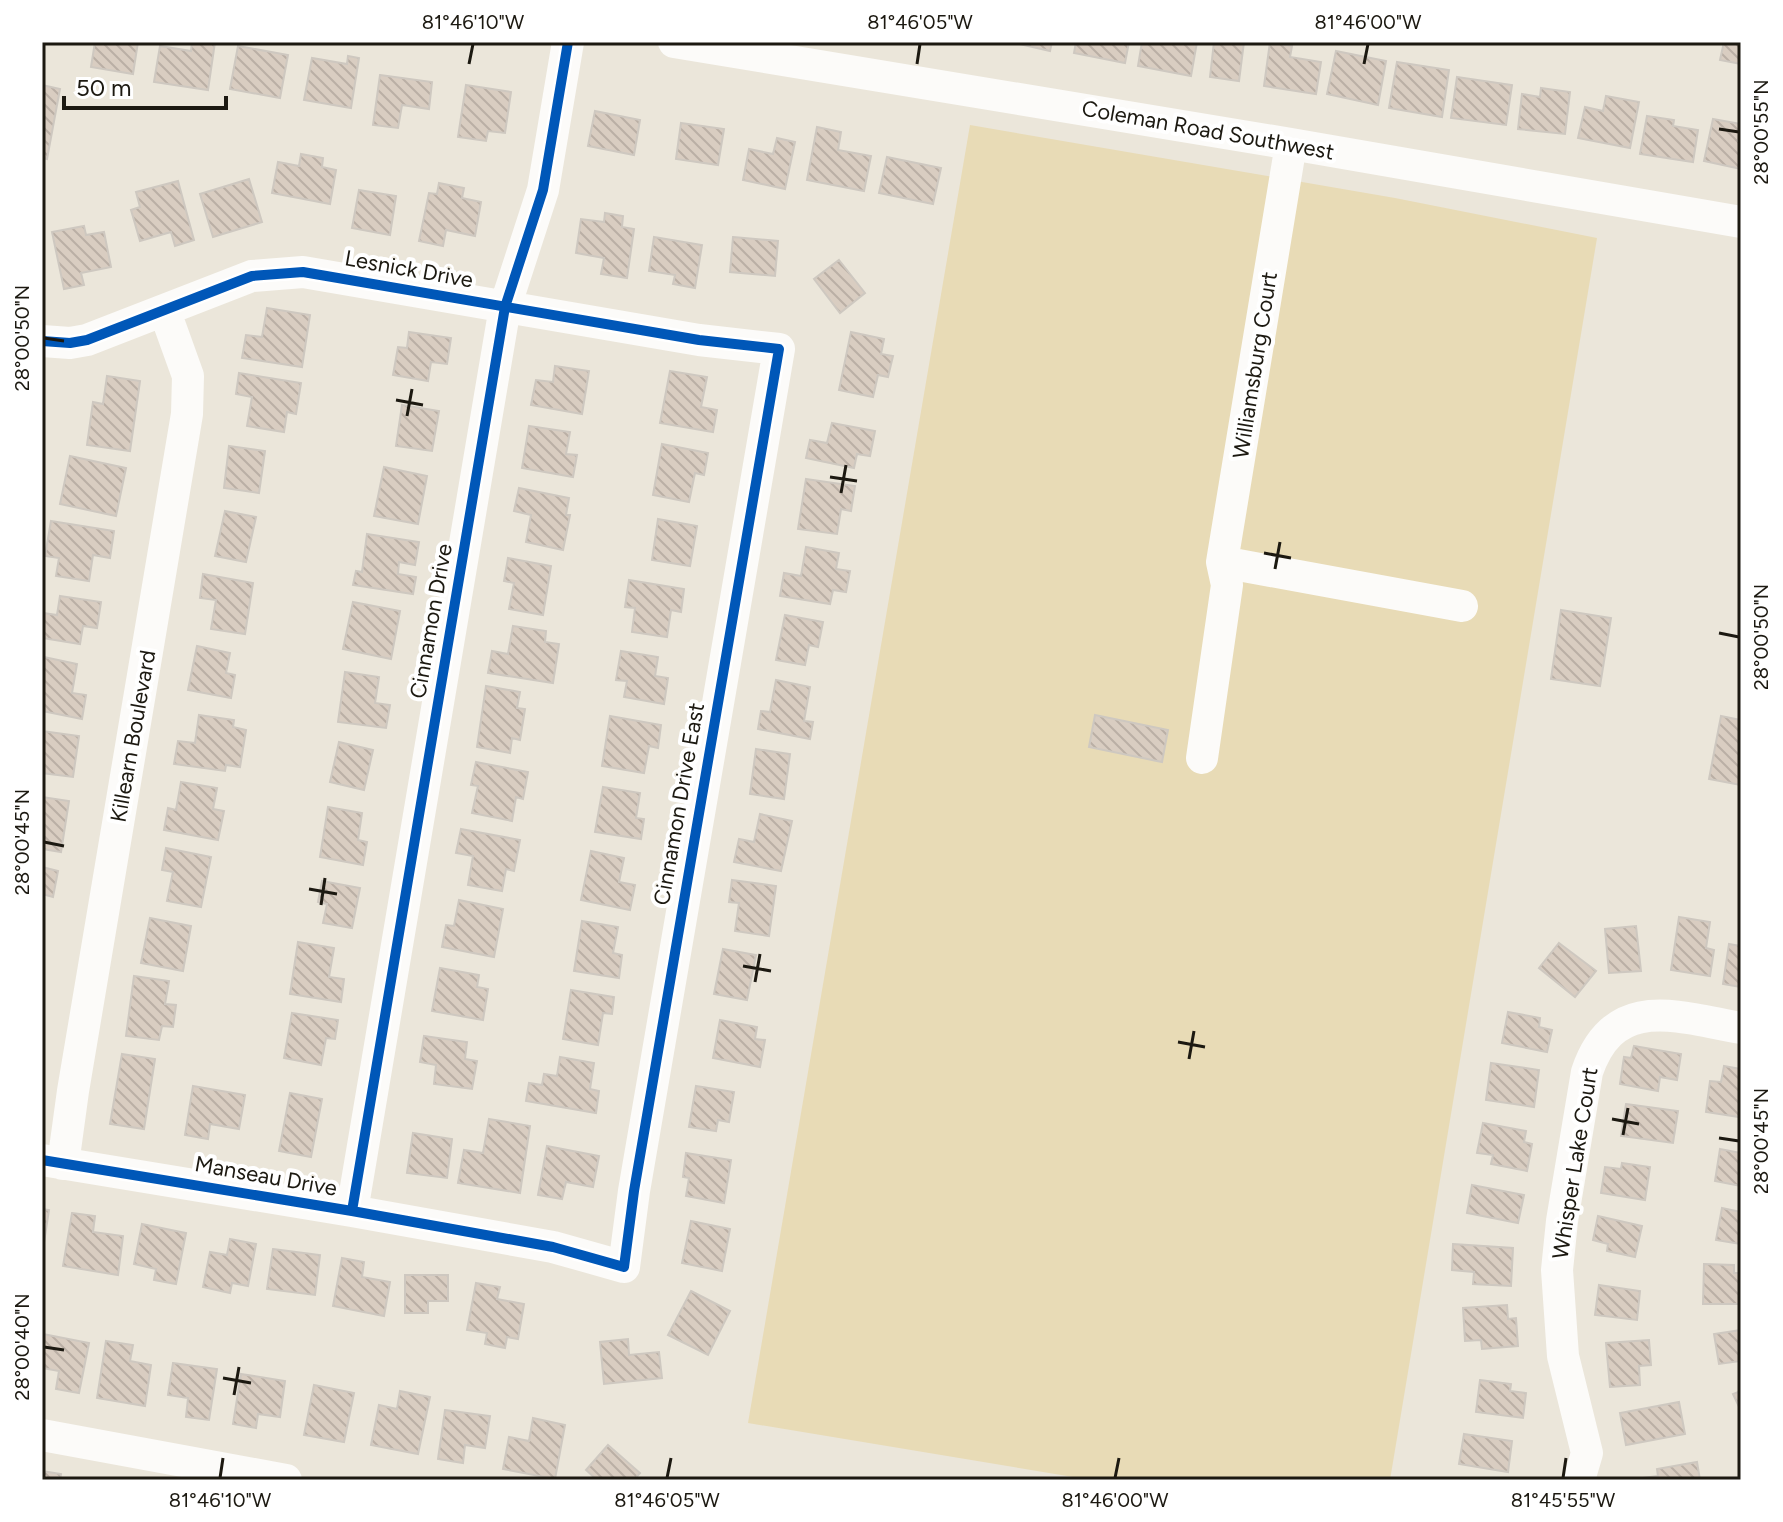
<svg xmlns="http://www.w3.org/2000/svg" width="1783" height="1522" font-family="Figtree,sans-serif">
<defs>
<pattern id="building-back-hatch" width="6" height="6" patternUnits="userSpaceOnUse" patternTransform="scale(2)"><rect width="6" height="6" fill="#d9cdc1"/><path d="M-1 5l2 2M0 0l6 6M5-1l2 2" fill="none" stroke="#baafa5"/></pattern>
</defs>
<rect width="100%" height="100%" fill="#ebe6da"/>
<path fill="#e8dbb6" d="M970 125 1395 198 1597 238 1390 1480H1091L748 1423Z"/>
<path fill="url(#building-back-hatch)" stroke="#cec8c0" stroke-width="2" d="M95 42H138L133 74 91 67Z
M192 42H215L208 90 154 82 160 46 191 51Z
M1010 42H1052L1050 51Z
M1076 42H1129L1125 63 1074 53Z
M1142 42H1197L1191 76 1138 66Z
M1214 42H1244L1239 81 1210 77Z
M1270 42 1292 46 1290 57 1321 62 1316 94 1264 86Z
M1724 42H1741V64L1720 60Z
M238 46 288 55 280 98 230 89Z
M1336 51 1386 61 1378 105 1327 94Z
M348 56 359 58 351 108 304 100 312 58 347 64Z
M1397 62 1449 70 1442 117 1389 108Z
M380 75 432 82 429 109 402 105 398 128 373 125Z
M1457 77 1512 85 1506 125 1451 118Z
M42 85 60 89 47 159 42 158Z
M466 85 511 92 505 133 488 131 486 141 458 137Z
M1541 88 1570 92 1565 134 1518 129 1522 94 1540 97Z
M1606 96 1639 102 1630 148 1578 138 1585 107 1603 111Z
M595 111 640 120 634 155 588 146Z
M1647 116 1674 120 1673 126 1698 130 1693 162 1640 154Z
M1713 119 1741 124 1738 141 1741 142V169L1704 161Z
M681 123 724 129 718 165 676 159Z
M817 127 841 132 838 150 871 156 864 191 807 180Z
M777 138 795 142 785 189 743 180 749 149 773 154Z
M301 154 323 158 322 167 336 170 330 204 272 193 278 162 299 166Z
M887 157 941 168 933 204 879 193Z
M249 179 262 222 213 237 200 194Z
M178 181 194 240 175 246 171 232 140 241 131 210 140 207 136 192Z
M439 183 464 188 462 198 481 202 475 236 446 230 443 246 419 241 429 193 437 194Z
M359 190 396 196 390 235 352 228Z
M605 213 623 216 622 227 634 229 627 278 601 274 604 258 576 253 581 219 604 222Z
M84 226 86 235 104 232 111 267 81 273 84 285 64 289 52 232Z
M654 237 702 245 695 288 673 284 675 275 649 271Z
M733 237 778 241 775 276 730 272Z
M839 260 865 293 840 313 814 279Z
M267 308 310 315 302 367 242 358 246 335 262 337Z
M409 332 451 338 447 364 431 362 428 381 393 375 398 347 407 348Z
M851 332 884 339 881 354 893 356 888 377 878 375 873 397 839 390Z
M555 366 589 371 582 414 531 405 536 380 553 382Z
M670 371 707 377 701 407 717 410 713 432 660 423Z
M239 373 301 383 296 414 287 412 284 432 247 426 252 397 236 394Z
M107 376 140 381 130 451 87 445 93 402 103 404Z
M402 405 439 411 432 451 396 446Z
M832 423 875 431 870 456 857 454 854 468 806 458 810 440 827 443Z
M529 426 570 432 566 454 577 455 573 477 522 468Z
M662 444 708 453 704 475 695 473 689 502 653 495Z
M229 446 265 451 259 493 224 488Z
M70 456 126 468 116 516 60 504Z
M384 467 427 476 418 524 374 516Z
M806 479 855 486 851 511 841 509 837 534 798 529Z
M519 488 569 498 566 515H570L563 550 526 542 531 515 514 511Z
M225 511 256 517 246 562 215 556Z
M658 519 697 526 690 566 652 560Z
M51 521 114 531 110 558 93 555 89 581 56 576 59 558 45 556Z
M367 534 419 542 415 565 399 562 398 574 416 577 413 594 353 585 356 571 362 572Z
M806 547 839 553 836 569 850 571 846 592 833 590 830 604 780 596 784 573 801 576Z
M508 558 551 566 543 615 509 609 514 583 504 581Z
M203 574 253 583 245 634 211 629 216 600 200 598Z
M629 580 684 589 681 612 671 610 667 637 632 632 635 608 625 607Z
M60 596 101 602 97 628 83 626 80 644 42 638 43 613 57 615Z
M353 602 400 611 391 659 343 649Z
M1561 610 1611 618 1600 686 1551 679Z
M785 615 823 622 818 647 809 645 805 665 776 660Z
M513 626 546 631 545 642 559 644 553 683 488 673 492 651 508 654Z
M197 646 230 653 226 673 235 675 231 698 188 690Z
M621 651 658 657 655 676 668 678 664 704 624 697 627 681 616 680Z
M44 657 77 664 72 693 86 695 82 719 42 711Z
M345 672 379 677 375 703 390 705 386 728 338 722Z
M776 680 810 687 804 721 813 722 810 739 758 729 761 711 770 712Z
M486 686 520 692 517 708 525 709 520 740 512 738 510 753 477 747Z
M199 715 234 720 233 727 246 730 240 767 226 765 225 771 174 764 178 741 195 743Z
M1095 715 1168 730 1162 762 1089 747Z
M610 716 661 725 658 748 649 746 644 773 602 766Z
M1721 716 1741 720V785L1709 779Z
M42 731 79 736 73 777 42 773Z
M339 742 373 750 364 790 330 782Z
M756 749 790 754 784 799 750 794Z
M476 762 528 772 523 799 516 797 512 821 472 813 478 786 471 785Z
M181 782 217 788 213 809 224 811 218 840 164 830 168 808 176 810Z
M603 787 640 793 636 818 644 819 641 839 595 832Z
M42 797 69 801 61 852 42 849Z
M328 807 362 813 358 840 367 842 363 865 320 857Z
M760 814 792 821 781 871 734 862 739 839 754 842Z
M461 829 520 840 514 871 506 869 502 891 468 885 473 856 456 853Z
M166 848 211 857 201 907 167 901 173 872 162 870Z
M591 851 624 858 619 882 635 885 630 910 581 900Z
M42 867 58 871 53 897 42 894Z
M732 880 776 886 769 936 735 931 739 903 729 902Z
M322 881 360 888 352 928 323 923 327 904 318 902Z
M459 900 503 909 494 957 442 947 446 925 454 926Z
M1679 917 1710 922 1706 948 1714 950 1710 976 1671 970Z
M150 918 191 926 183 971 141 963Z
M582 921 618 927 613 953 622 955 619 978 574 971Z
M1636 926 1641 971 1609 973 1605 929Z
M298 942 334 948 329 977 344 979 341 1002 290 994Z
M1559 943 1596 971 1575 997 1539 968Z
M1729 944 1741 946V987L1723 984Z
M723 949 756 955 747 1000 714 994Z
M440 968 479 975 477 987 488 989 483 1020 432 1011Z
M134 976 169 981 165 1004 176 1005 173 1027 162 1026 159 1040 126 1036Z
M571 990 614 997 612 1014 603 1013 598 1045 563 1039Z
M1508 1012 1540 1018 1539 1027 1552 1030 1547 1052 1502 1043Z
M292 1013 338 1020 335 1039 326 1038 321 1065 284 1058Z
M720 1020 757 1027 755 1039 765 1040 760 1067 713 1058Z
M424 1036 467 1042 465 1059 477 1061 472 1089 434 1084 436 1065 420 1062Z
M1634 1046 1681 1054 1677 1080 1660 1077 1658 1091 1620 1084 1624 1057 1631 1058Z
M122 1054 155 1059 144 1129 110 1124Z
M560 1057 594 1063 590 1089 599 1091 596 1113 526 1101 529 1083 542 1085 544 1074 557 1076Z
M1491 1063 1539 1070 1534 1107 1486 1100Z
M1724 1066 1741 1069 1739 1117 1706 1112 1710 1081 1721 1082Z
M193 1086 245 1095 239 1129 210 1124 208 1139 185 1135Z
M696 1086 734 1092 729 1122 718 1120 716 1131 689 1127Z
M290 1093 322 1099 311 1157 279 1151Z
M1626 1104 1678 1111 1673 1143 1621 1136Z
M489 1119 530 1126 520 1193 458 1183 464 1150 483 1153Z
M1483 1123 1526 1131 1524 1142 1532 1144 1527 1171 1491 1164 1493 1155 1477 1153Z
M413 1133 452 1139 447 1178 407 1173Z
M547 1146 599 1156 593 1187 566 1182 562 1199 538 1195Z
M1720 1149 1741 1153V1186L1715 1181Z
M686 1153 731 1160 724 1203 686 1196 689 1178 683 1177Z
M1622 1163 1650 1167 1645 1200 1601 1193 1605 1167 1621 1169Z
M1472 1185 1524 1195 1518 1223 1467 1213Z
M1722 1208 1741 1212V1244L1716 1240Z
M42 1209 49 1210 42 1255Z
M72 1213 95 1216 93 1232 123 1236 118 1275 63 1266Z
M1598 1216 1642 1226 1635 1257 1607 1251 1608 1244 1593 1240Z
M691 1221 730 1229 722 1271 682 1263Z
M142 1224 186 1233 176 1284 154 1280 156 1269 134 1264Z
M230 1239 256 1244 248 1286 232 1283 230 1293 203 1287 210 1252 227 1255Z
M1453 1244 1513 1248 1511 1286 1473 1284 1474 1272 1452 1270Z
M273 1249 320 1255 315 1295 267 1289Z
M342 1258 364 1262 362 1277 390 1282 384 1316 333 1306Z
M1704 1264 1734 1265V1273H1741V1304H1703Z
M405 1275H448V1301H428V1313H405Z
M476 1283 500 1287 497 1299 524 1304 518 1339 507 1337 505 1348 485 1344 487 1333 467 1330Z
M1599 1285 1640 1291 1637 1320 1595 1315Z
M691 1291 730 1311 708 1355 668 1335Z
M1507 1305 1508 1319 1516 1318 1518 1346 1482 1349 1481 1340 1465 1341 1463 1308Z
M1741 1330V1361L1719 1364 1714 1334Z
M43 1334 89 1343 79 1393 56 1389 59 1371 42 1368Z
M628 1339 629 1355 659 1352 662 1378 604 1384 600 1342Z
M1649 1340 1651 1365 1639 1366 1640 1385 1610 1387 1606 1343Z
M106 1341 133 1345 130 1361 151 1365 145 1406 97 1398Z
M173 1363 217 1369 209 1420 186 1417 188 1398 168 1395Z
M241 1374 285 1381 280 1417 258 1414 256 1428 233 1424Z
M1480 1380 1511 1384 1510 1391 1526 1393 1523 1418 1476 1412Z
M314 1385 354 1393 344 1442 304 1435Z
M400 1391 430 1397 418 1454 371 1445 379 1405 397 1409Z
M1741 1391V1411L1733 1394Z
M1679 1402 1685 1434 1626 1445 1620 1413Z
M445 1410 490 1416 485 1448 465 1445 463 1463 438 1459Z
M533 1418 565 1425 555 1479 503 1469 509 1437 529 1441Z
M1464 1434 1512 1441 1508 1472 1459 1464Z
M608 1445 640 1473 634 1480H597L586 1470Z
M1697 1462 1700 1480H1643L1642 1478 1658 1476 1657 1469Z
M42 1471 61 1474 60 1480H42Z"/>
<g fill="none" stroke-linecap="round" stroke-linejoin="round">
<path stroke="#fcfbf9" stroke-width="32" d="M674 42 1291 144 1741 222
M42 341 70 343 87 340 252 276 303 272 699 340 779 349 634 1191 624 1267 553 1247 352 1211 42 1160
M1222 562 1462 606
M1202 758 1227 585 1222 562 1291 144
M63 1164 73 1091 187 414 188 376 165 312
M352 1211 505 307 543 190 568 42
M42 1435 286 1480
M1579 1480 1587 1453 1563 1356 1557 1270 1562 1221 1587 1072C1614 992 1678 1017 1741 1028"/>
<defs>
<path id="cycleway" d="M42 341 70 343 87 340 252 276 303 272 699 340 779 349 634 1191 624 1267 553 1247 352 1211 42 1160
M352 1211 505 307 543 190 568 42"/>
</defs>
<use href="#cycleway" stroke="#fff" stroke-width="15"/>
<use href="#cycleway" stroke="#0057b8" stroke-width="10"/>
</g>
<path fill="none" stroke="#1c1911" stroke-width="3" d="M469 64 473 44M917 64 920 44M1364 64 1368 44M1719 129 1739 132M44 338 64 341M396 400 423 405M407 416 412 389M830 477 857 481M841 493 846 465M1264 553 1291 558M1275 569 1280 542M1719 633 1739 637M44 842 64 846M309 889 337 894M321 905 325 878M743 966 771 971M755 982 760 954M1178 1042 1205 1047M1189 1059 1194 1031M1612 1119 1639 1124M1623 1135 1628 1108M1719 1138 1739 1141M44 1347 64 1350M223 1378 251 1383M234 1395 239 1367M220 1478 223 1458M667 1478 671 1458M1115 1478 1119 1458M1563 1478 1566 1458"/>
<g text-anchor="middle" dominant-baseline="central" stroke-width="8" stroke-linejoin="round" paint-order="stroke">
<g font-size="22" fill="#1c1911" stroke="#fff">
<text transform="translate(1208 130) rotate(10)">Coleman Road Southwest</text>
<text transform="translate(409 269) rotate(10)">Lesnick Drive</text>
<text transform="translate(1255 365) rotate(-81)">Williamsburg Court</text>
<text transform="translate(431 621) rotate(-80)">Cinnamon Drive</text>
<text transform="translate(133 736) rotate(-80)">Killearn Boulevard</text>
<text transform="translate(679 804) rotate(-80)">Cinnamon Drive East</text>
<text transform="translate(1575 1163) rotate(-81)">Whisper Lake Court</text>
<text transform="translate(266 1176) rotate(10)">Manseau Drive</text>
</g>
</g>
<rect width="1783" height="1522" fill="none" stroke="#ffffff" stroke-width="88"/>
<path d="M64 96v12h162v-12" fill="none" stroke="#1c1911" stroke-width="4"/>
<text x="76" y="96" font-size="24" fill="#1c1911" stroke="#ffffff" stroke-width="6" paint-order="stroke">50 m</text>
<rect x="44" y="44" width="1695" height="1434" fill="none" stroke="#1c1911" stroke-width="3"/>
<g font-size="20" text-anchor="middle" fill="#1c1911">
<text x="473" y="29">81°46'10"W</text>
<text x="920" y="29">81°46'05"W</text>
<text x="1368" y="29">81°46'00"W</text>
<text transform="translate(1761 132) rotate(-90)" y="7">28°00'55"N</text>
<text transform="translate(22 338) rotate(-90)" y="7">28°00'50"N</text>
<text transform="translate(1761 637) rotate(-90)" y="7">28°00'50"N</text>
<text transform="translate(22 842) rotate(-90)" y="7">28°00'45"N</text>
<text transform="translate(1761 1141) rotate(-90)" y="7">28°00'45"N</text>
<text transform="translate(22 1347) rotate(-90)" y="7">28°00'40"N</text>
<text x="220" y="1507">81°46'10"W</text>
<text x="667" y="1507">81°46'05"W</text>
<text x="1115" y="1507">81°46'00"W</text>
<text x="1563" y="1507">81°45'55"W</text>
</g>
</svg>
